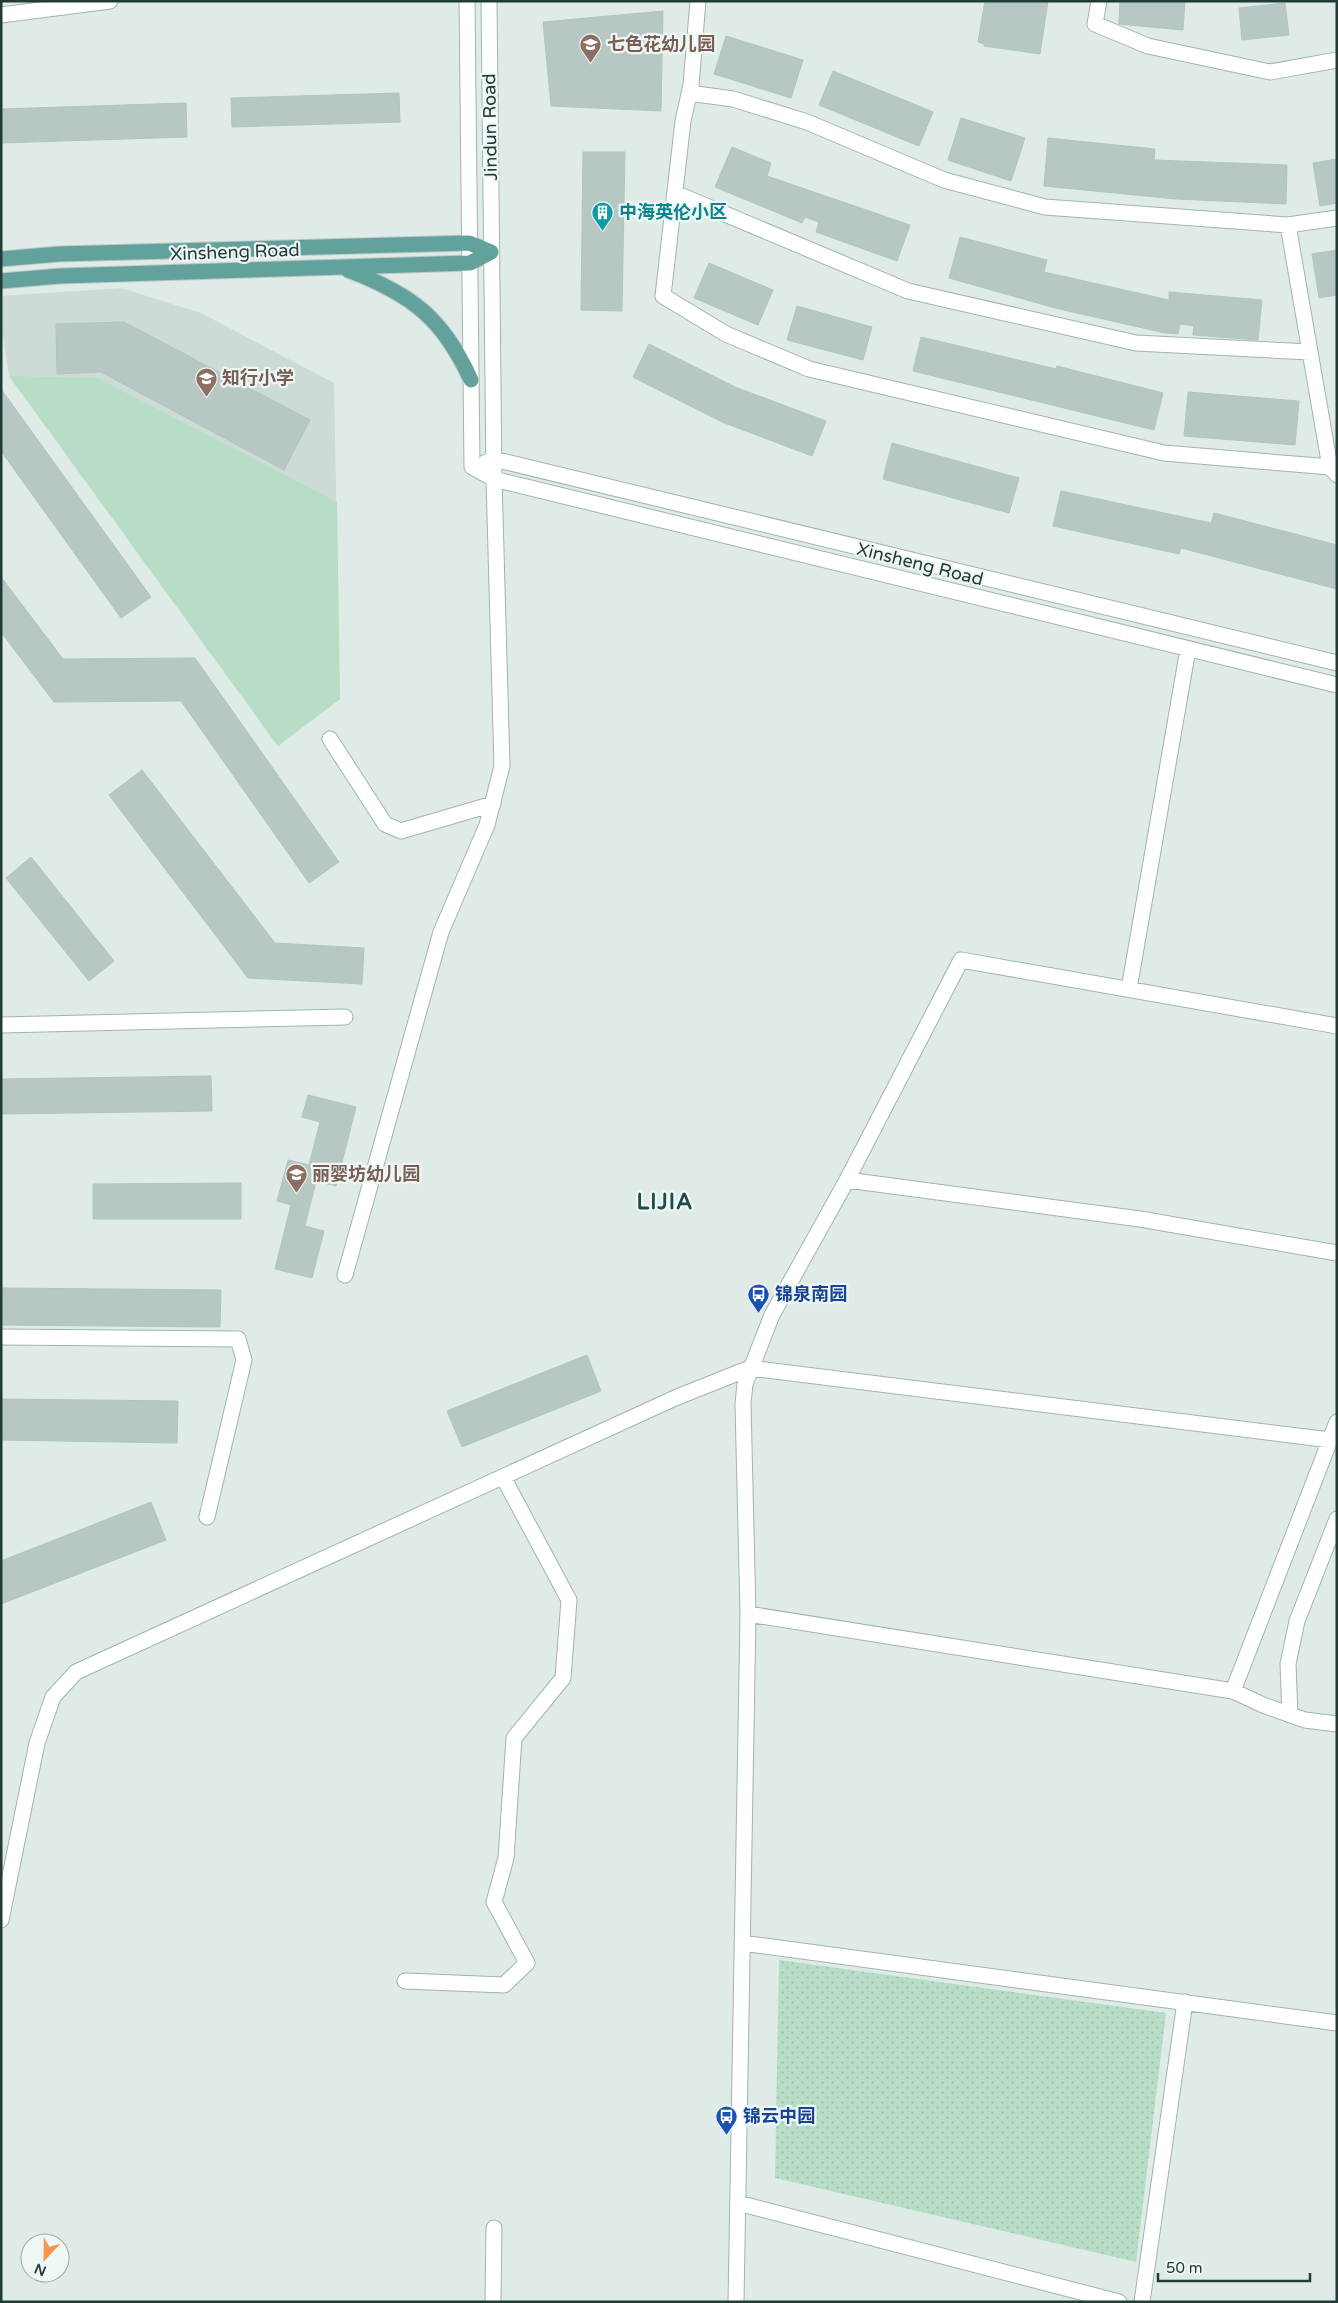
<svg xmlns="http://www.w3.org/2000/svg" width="1338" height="2303" font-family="'Varela Round','Noto Sans SC',sans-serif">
<defs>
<pattern id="park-dots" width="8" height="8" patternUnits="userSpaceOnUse" patternTransform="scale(1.25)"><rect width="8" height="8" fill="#b7ddc7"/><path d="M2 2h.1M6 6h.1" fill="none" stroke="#9dbfac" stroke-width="1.8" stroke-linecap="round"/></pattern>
</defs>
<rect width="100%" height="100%" fill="#dfebe7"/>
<path fill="#cddbd7" d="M121 288 201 313 334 383 340 699 278 746 9 376 1 323V296Z"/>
<path fill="#b7ddc7" d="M9 376 98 378 337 502 340 699 278 746Z"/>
<path fill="url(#park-dots)" d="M779 1960 1166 2013 1136 2262 775 2178Z"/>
<path fill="#b7c8c4" stroke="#b1c4c0" d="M985 1H1048L1040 54 984 46V44L978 42Z
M1120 1H1185L1183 30 1119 24Z
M1285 3 1289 35 1242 40 1239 8Z
M663 11 661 111 551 106 543 22Z
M726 36 803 60 791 98 714 74Z
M833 71 933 112 919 146 819 105Z
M399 93 400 122 232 127 231 98Z
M186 103 187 137 1 143V109Z
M961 118 1025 138 1011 181 948 160Z
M1048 138 1155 149 1154 160 1287 165 1286 204 1176 199 1044 186Z
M732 147 771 163 767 176 910 225 897 261 816 232 819 222 805 217 802 223 715 187Z
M583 152H625L622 311 581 310Z
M1337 159V203L1320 206 1313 163Z
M960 237 1047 260 1044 272 1169 300V292L1262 300 1258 340 1193 335 1194 326 1180 324 1178 334 1165 333 1055 308 949 278Z
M1337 250V295L1319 298 1312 254Z
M709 263 773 290 758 325 694 298Z
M797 306 872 327 863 360 787 340Z
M124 322 310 420 284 470 101 372 57 374 56 324Z
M921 337 1056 369 1057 366 1163 393 1154 430 913 371Z
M649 344 735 387 826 421 812 456 722 422 633 377Z
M1 389 151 597 121 618 1 451Z
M1188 392 1299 401 1295 445 1184 436Z
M892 443 1019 478 1009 513 883 479Z
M1061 491 1211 523 1214 513 1337 545V589L1181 548 1179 554 1053 526Z
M1 577 63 659 195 658 339 862 309 883 181 701 54 702 1 632Z
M142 770 275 943 364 948 362 984 248 978 109 795Z
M31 857 114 961 89 981 6 878Z
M211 1076 212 1111 1 1114V1079Z
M308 1095 356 1107 336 1186 316 1181 305 1226 324 1231 312 1278 275 1269 291 1205 277 1201 288 1160 309 1165 320 1122 302 1117Z
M241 1183V1219H93V1184Z
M1 1288 221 1290 220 1327 1 1325Z
M587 1355 601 1391 462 1447 447 1411Z
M1 1399 178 1401 177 1443 1 1440Z
M151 1502 166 1540 1 1604V1561Z"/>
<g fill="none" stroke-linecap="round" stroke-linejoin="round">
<defs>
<path id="minor" d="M467 1 472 467
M698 1 691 85 683 121 663 296 726 334 809 369 1164 453 1330 467 1337 475
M1099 1 1095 24 1148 46 1270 72 1337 60
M1 15 110 1
M689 93 733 99 807 122 944 180 1045 207 1288 225 1337 218
M675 193 908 291 1136 343 1310 352
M1288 225 1330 467
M486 462 494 459 1337 663
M472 467 494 479 1337 685
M330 739 385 824 401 831 493 804
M1129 989 1188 649
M1 1025 345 1017
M847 1180 1140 1219 1337 1253
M345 1275 441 932 487 825 502 766 494 479 489 1
M1 1337 238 1339 244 1360 207 1517
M748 1614 1233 1691 1263 1705 1305 1720 1337 1724
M1233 1691 1337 1422
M1290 1715 1288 1664 1297 1621 1337 1519
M1 1920 37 1743 53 1697 76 1672 675 1398 750 1368 1330 1440
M742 1943 1337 2023
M405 1981 504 1985 527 1963 494 1902 506 1858 514 1738 563 1678 569 1600 503 1477
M738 2203 1119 2302
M493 2302 494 2228
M736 2302 748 1614 743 1404 745 1384 772 1315 847 1180 961 960 1337 1026
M1142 2302 1185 2002"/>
<path id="major" d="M1 259 59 254 469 243 491 252
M348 270C411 294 443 318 471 380
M1 281 60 276 470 263 491 252"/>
</defs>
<use href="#minor" stroke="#a2b3af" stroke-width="17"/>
<use href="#major" stroke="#c1c8c7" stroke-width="17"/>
<use href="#minor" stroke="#fff" stroke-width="15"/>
<use href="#major" stroke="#62a19c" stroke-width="15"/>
</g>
<defs>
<symbol id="school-pin" viewBox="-11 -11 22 30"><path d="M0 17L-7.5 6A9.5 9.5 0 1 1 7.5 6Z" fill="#8d6e63" stroke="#eff7f5"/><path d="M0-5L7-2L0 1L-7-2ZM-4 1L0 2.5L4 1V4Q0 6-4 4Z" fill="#fff"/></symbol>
<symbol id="building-pin" viewBox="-11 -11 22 30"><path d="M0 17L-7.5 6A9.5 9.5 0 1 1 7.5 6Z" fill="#0f9aa8" stroke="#eff7f5"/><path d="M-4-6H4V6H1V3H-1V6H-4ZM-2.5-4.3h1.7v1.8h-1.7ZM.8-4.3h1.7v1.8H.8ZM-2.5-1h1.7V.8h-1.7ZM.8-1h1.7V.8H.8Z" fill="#fff"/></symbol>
<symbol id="bus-pin" viewBox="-11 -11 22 30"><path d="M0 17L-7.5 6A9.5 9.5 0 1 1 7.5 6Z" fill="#1a4fb4" stroke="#eff7f5"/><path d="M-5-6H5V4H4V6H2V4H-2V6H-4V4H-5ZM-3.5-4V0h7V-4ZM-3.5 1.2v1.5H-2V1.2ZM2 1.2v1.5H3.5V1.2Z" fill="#fff"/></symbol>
</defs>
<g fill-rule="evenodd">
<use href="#school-pin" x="578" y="32" width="25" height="34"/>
<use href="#building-pin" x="590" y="200" width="25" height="34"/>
<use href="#school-pin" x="194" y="366" width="25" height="34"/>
<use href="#school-pin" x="284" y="1162" width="25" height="34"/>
<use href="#bus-pin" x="746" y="1282" width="25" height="34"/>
<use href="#bus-pin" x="714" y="2104" width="25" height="34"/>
</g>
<g text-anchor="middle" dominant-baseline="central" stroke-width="4.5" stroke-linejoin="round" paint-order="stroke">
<g font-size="18" font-weight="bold" fill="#785e54" stroke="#eff7f5" text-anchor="start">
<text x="607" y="44">七色花幼儿园</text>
<text x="222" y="378">知行小学</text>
<text x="312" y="1174">丽婴坊幼儿园</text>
</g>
<g font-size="18" fill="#203b38" stroke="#eff7f5">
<text transform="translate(490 127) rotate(-91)">Jindun Road</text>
<text transform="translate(235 252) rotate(-2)">Xinsheng Road</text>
<text transform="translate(920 564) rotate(14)">Xinsheng Road</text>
</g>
<g font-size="18" font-weight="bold" fill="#0d838f" stroke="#eff7f5" text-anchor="start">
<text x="619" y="212">中海英伦小区</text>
</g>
<g font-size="18" font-weight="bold" fill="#164399" stroke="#eff7f5" text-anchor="start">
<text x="775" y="1294">锦泉南园</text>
<text x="743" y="2116">锦云中园</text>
</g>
<g font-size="22" font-weight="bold" letter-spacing="1" fill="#1c4d49" stroke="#eff7f5">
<text x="665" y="1202">LIJIA</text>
</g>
</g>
<rect width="1338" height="2303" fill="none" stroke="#203b38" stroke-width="5"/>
<g transform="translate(45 2258) rotate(202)"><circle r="24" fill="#eff7f5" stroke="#9caca9"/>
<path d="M0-4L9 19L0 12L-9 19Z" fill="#f59553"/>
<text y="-8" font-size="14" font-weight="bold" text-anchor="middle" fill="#203b38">N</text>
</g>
<path d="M1158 2273v8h152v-8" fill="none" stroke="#203b38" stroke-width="2.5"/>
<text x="1166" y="2273" font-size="15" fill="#203b38" stroke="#eff7f5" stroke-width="4" paint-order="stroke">50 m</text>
</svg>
